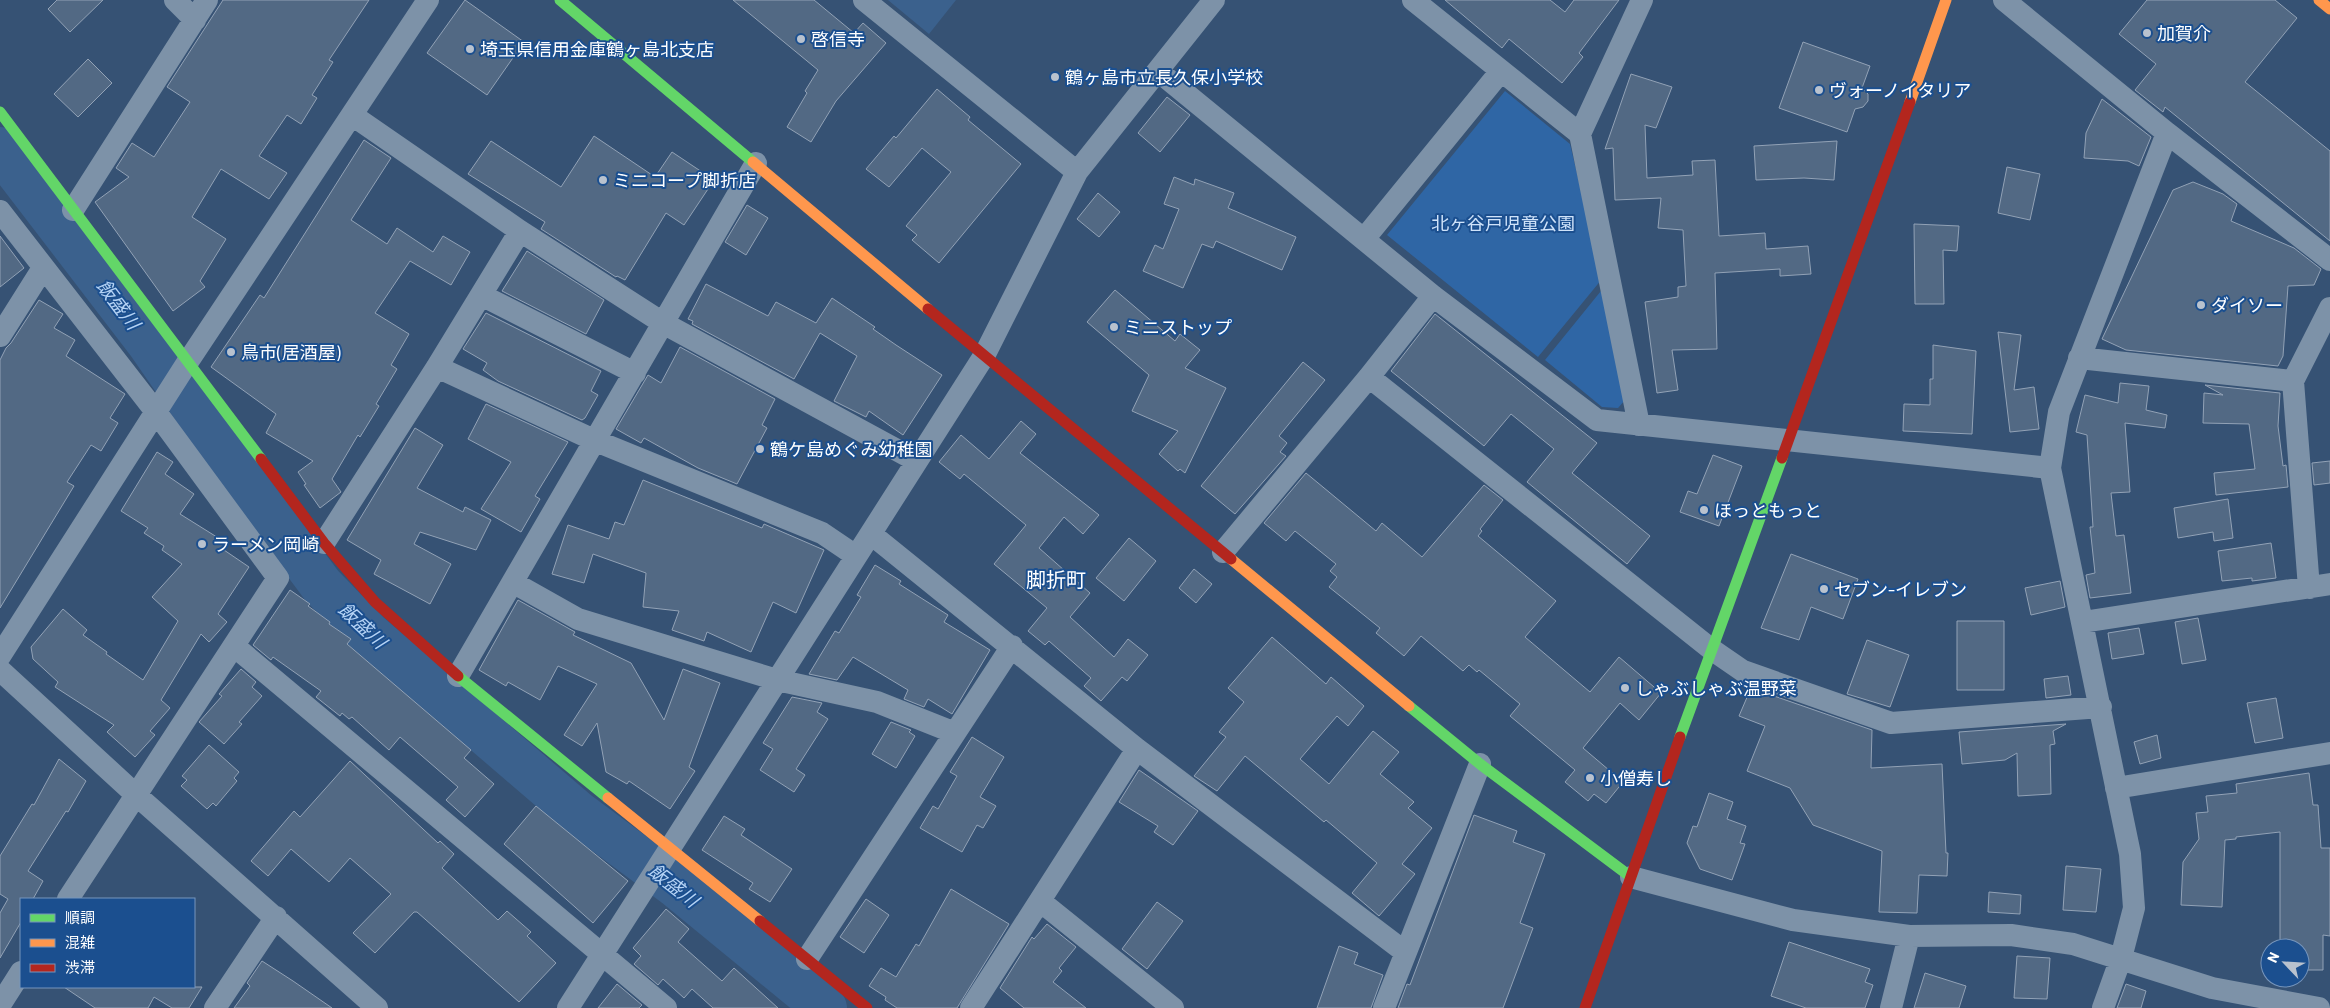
<svg xmlns="http://www.w3.org/2000/svg" width="2330" height="1008" font-family="Barlow,'Noto Sans JP',sans-serif">
<rect width="100%" height="100%" fill="#365274"/>
<path fill="#2f66a5" d="M1505 91 1570 144 1602 279 1538 357 1387 235Z
M1605 286 1625 400 1618 408 1602 407 1545 360Z"/>
<path fill="#3b618d" d="M888 0H956L929 34Z"/>
<g fill="none" stroke-linecap="round" stroke-linejoin="round">
<path stroke="#3b618d" stroke-width="44" d="M0 149 148 342 242 478 322 586 368 633 578 813 675 885 825 1008"/>
</g>
<path fill="#526984" stroke="#92a2b6" d="M57 0H103L70 32 48 9Z
M223 0H369L329 60 333 62 312 95 317 98 301 124 287 115 259 156 287 173 269 199 221 169 192 217 226 239 200 281 205 287 173 311 95 202 129 177 116 168 132 143 154 157 190 102 167 87Z
M465 0 524 42 487 95 427 53Z
M733 0H814L854 33 863 23 886 43 836 101 811 142 787 127 807 93 805 91 818 70Z
M1445 0H1550L1565 12 1574 0H1619L1579 53 1583 57 1562 83 1509 39 1502 48Z
M2147 0H2275L2297 18 2245 82 2330 151V241L2165 107 2163 112 2135 90 2156 64 2119 34Z
M1803 42 1870 66 1862 88 1868 94V101L1863 107 1855 109 1847 132 1779 108Z
M88 59 112 83 78 117 54 94Z
M1631 74 1672 87 1656 128 1645 125 1647 178 1693 175 1692 161 1715 160 1719 236 1765 233 1766 249 1808 246 1811 274 1780 276V269L1715 273 1717 349 1672 350 1678 390 1657 393 1645 302 1678 297V287L1686 286 1683 230 1658 228 1661 198 1615 200 1613 148 1605 149Z
M937 89 970 117 968 120 1021 164 939 263 912 240 917 235 906 226 951 172 922 148 889 187 866 169 894 136 896 138Z
M1167 97 1190 115 1160 152 1138 133Z
M2102 99 2151 137 2139 166 2128 161 2084 158 2086 133Z
M594 136 655 177 672 152 714 180 684 225 666 213 625 280 617 276 616 277 541 229 545 222 468 174 491 141 561 187Z
M364 140 391 158 351 220 387 244 397 228 433 252 443 236 470 252 451 285 410 261 375 313 409 334 391 365 397 369 376 404 379 406 360 437 358 435 332 479 341 492 320 508 304 485 306 484 298 472 313 461 266 433 276 414 211 367 260 295 264 298Z
M1837 141 1834 180 1804 178 1756 180 1754 146Z
M2007 167 2040 174 2030 220 1998 213Z
M1174 177 1194 185 1195 179 1234 193 1228 208 1296 237 1282 270 1216 241 1213 248 1202 244 1183 288 1143 271 1155 245 1163 249 1179 209 1164 204Z
M2193 182 2223 194 2237 204 2231 221 2294 248 2321 269 2314 285 2288 286 2283 356 2278 366 2126 350 2102 339 2173 190Z
M1098 193 1120 212 1099 237 1077 219Z
M747 205 768 218 746 255 725 242Z
M1914 224 1959 226 1957 251 1943 250 1944 304H1915Z
M0 236 24 268 0 287Z
M527 251 604 300 586 334 502 291Z
M706 284 768 316 776 302 816 323 832 298 875 327 873 329 896 345 942 375 903 435 869 411 866 417 834 401 857 356 820 333 794 379 692 324 693 321 688 319Z
M1115 290 1175 341 1180 334 1200 350 1185 368 1226 388 1185 473 1180 469 1178 471 1159 454 1178 431 1132 411 1149 375 1087 322Z
M39 300 63 314 54 328 75 340 66 356 125 394 110 418 118 423 101 451 91 445 67 482 74 486 0 608V360L6 348 11 343Z
M486 313 601 371 591 391 598 395 585 418 582 420 498 381 483 370 487 363 463 349Z
M1435 314 1597 443 1572 473 1650 536 1627 564 1527 482 1554 449 1511 414 1484 446 1391 371Z
M1998 332 2021 335 2014 390 2034 387 2039 429 2010 432Z
M1933 345 1976 351 1972 434 1903 431 1904 404 1930 405V379H1933Z
M680 347 775 399 762 425 767 428 737 484 698 468 644 438 641 443 616 429 648 375 661 383Z
M1303 362 1325 380 1279 436 1287 443 1280 452 1286 456 1235 514 1201 486Z
M2120 383 2149 386 2146 410 2167 415 2165 428 2125 423 2130 492 2111 493 2116 536 2124 535 2131 593 2090 598 2086 575 2095 573 2090 527H2093L2087 435 2076 432 2085 395 2118 403Z
M2205 385 2280 393 2278 426 2283 466 2286 465 2288 487 2216 495 2214 473 2255 469 2249 424 2203 423 2204 393 2223 395Z
M486 404 568 442 535 496 540 499 521 532 481 509 511 462 468 439Z
M1021 421 1036 434 1020 453 1099 515 1083 534 1064 517 1039 548 1090 593 1070 617 1114 657 1128 639 1148 655 1127 681 1122 677 1101 701 1084 686 1091 678 1049 641 1045 645 1028 631 1047 608 994 564 1026 525 964 474 960 479 939 462 961 435 989 459Z
M415 428 443 445 417 488 463 512 465 507 491 520 476 550 420 532 414 544 451 564 430 604 374 574 381 560 347 540Z
M157 452 173 462 165 474 194 494 180 514 228 544 224 550 249 567 218 614 227 622 209 642 201 634 161 700 170 708 150 731 155 735 135 757 107 732 114 725 55 687 58 682 33 659 31 647 63 609 87 630 83 635 107 652 106 654 143 680 178 621 152 597 182 564 162 550 164 546 144 533 148 528 121 511Z
M1713 455 1742 466 1719 526 1680 512 1688 491 1697 494Z
M2330 461V483L2314 485 2312 463Z
M1306 473 1376 531 1382 523 1422 557 1484 485 1503 500 1480 529 1482 531 1478 536 1556 601 1525 637 1590 692 1619 657 1661 693 1639 720 1620 703 1583 748 1623 782 1606 803 1594 794 1588 801 1565 782 1575 770 1510 716 1520 704 1479 670 1477 672 1469 665 1463 671 1421 636 1404 656 1376 633 1380 628 1329 587 1337 577 1330 571 1336 564 1295 531 1286 541 1264 523Z
M643 480 762 528 764 524 824 550 796 613 773 602 751 652 707 632 704 641 672 630 679 611 643 607 646 573 593 554 584 583 552 574 568 525 609 539 615 522 624 525Z
M2228 499 2233 538 2214 541 2213 532 2178 538 2174 508Z
M1129 538 1156 561 1124 601 1096 578Z
M2271 543 2276 578 2252 581V578L2222 581 2218 551Z
M1791 554 1858 579 1843 619 1811 607 1799 640 1761 628Z
M875 565 901 581 899 584 948 615 944 622 990 650 952 714 928 699 924 707 904 699 908 690 853 657 837 680 809 674 835 631 839 633 861 597 857 595Z
M1194 569 1212 584 1196 603 1179 588Z
M2060 581 2065 607 2031 615 2025 588Z
M290 590 310 604 308 606 330 622 329 624 351 639 347 644 471 750 464 758 494 784 465 817 446 800 458 787 400 737 389 750 352 717 349 719 342 713 340 716 316 697 321 691 273 657 271 660 253 645Z
M518 600 575 632 573 635 631 663 664 720 683 669 720 683 689 767 695 771 670 809 629 781 627 784 606 772 597 723 582 746 564 735 597 684 558 666 540 700 508 682 506 686 479 670Z
M2198 618 2206 660 2182 664 2175 622Z
M1957 621H2004V690H1957Z
M2139 628 2144 654 2112 659 2108 633Z
M1272 637 1326 684 1331 677 1364 706 1348 726 1337 716 1300 759 1329 784 1373 731 1399 752 1380 774 1414 802 1408 808 1432 828 1402 864 1415 874 1379 916 1352 893 1377 863 1326 820 1324 822 1245 756 1217 791 1194 776 1226 737 1219 732 1244 702 1228 688Z
M1867 640 1909 655 1890 707 1847 694Z
M241 669 256 682 252 687 262 696 239 722 242 724 224 744 199 722 222 696 219 694Z
M2068 676 2071 695 2046 698 2044 679Z
M1751 688 1872 730 1871 768 1942 764 1946 853H1948L1947 876 1919 875 1917 913 1879 912 1882 851 1813 825 1790 788 1747 771 1765 726 1739 716Z
M792 697 822 703 817 712 828 719 796 769 805 775 794 792 760 770 773 749 763 743Z
M2276 698 2283 738 2255 743 2247 703Z
M891 722 911 730 909 732 915 736 896 768 872 754Z
M2066 724 2053 731 2055 744 2050 745 2051 794 2018 796 2017 753 2005 760 1962 764 1959 732Z
M2157 735 2161 758 2140 764 2134 742Z
M972 737 1004 757 980 797 996 806 983 828 977 825 962 852 920 828 933 806 938 809 957 776 950 772Z
M209 745 239 772 234 778 237 781 216 806 213 803 207 809 181 786 187 780 182 776Z
M59 759 86 781 68 812 66 811 28 871 43 881 33 899H21V922L0 958V913L8 899 0 894V856L32 804 34 805Z
M350 761 438 843 440 841 454 854 442 868 498 920 507 911 531 932 527 936 556 963 519 1002 417 912H414L375 953 353 933 391 894 350 858 329 882 291 849 268 876 251 861 294 811 300 817Z
M1139 770 1198 811 1173 845 1154 832 1158 826 1119 802Z
M2309 773 2313 805H2318L2321 848H2330V936L2323 935V970H2300V948H2280V832L2236 837V839L2225 840 2222 907 2181 905 2183 862 2199 839 2196 813 2208 812 2206 796 2237 793 2236 784Z
M1709 793 1733 802 1727 819 1746 826 1740 843 1745 844 1732 880 1700 869 1687 843 1693 826 1697 827Z
M536 806 628 881 593 923 504 844Z
M1474 815 1517 831 1513 842 1545 854 1520 923 1533 928 1503 1008H1398L1407 984 1410 985Z
M724 816 745 829 741 835 792 869 770 902 749 889 753 883 702 850Z
M2066 866 2101 869 2096 912 2063 910Z
M951 889 1009 924 957 1008H897L885 1000 886 997 869 986 881 968 896 977 916 944 919 946Z
M1989 892 2021 895 2020 914 1988 912Z
M866 899 889 915 864 953 840 937Z
M1157 902 1183 921 1147 969 1122 949Z
M666 909 689 929 678 942 722 981 734 968 778 1008H713L692 989 684 998 663 979 658 985 634 964 641 956 633 948Z
M1047 924 1076 947 1059 968 1062 971 1053 982 1086 1008H1024L1000 988 1032 937 1034 939Z
M1789 942 1870 969 1865 982 1873 985 1865 1008H1806L1771 996Z
M1339 946 1358 953 1354 964 1383 975 1371 1008H1317Z
M2017 956 2050 958 2047 999 2014 998Z
M262 961 293 981 332 1008H234L250 986 247 983Z
M1925 973 1966 986 1959 1008H1914Z
M617 984 642 1005 639 1008H598Z
M2126 984 2146 991 2141 1008H2117Z
M64 987H202L189 1008H172L154 997 148 1008H95Z"/>
<g fill="none" stroke-linecap="round" stroke-linejoin="round">
<path stroke="#7d92a8" stroke-width="22" d="M175 0 195 20
M864 0 1077 172
M1413 0 1580 134
M2004 0 2167 133 2330 260
M1158 71 1433 296 1597 420 2050 468
M352 115 520 231 663 323 917 461
M73 210 207 0
M0 211 156 412 278 578 68 899
M1364 239 1501 71
M481 295 635 373
M0 336 43 268
M2079 358 2293 381
M437 367 596 441 822 533 856 556
M1369 377 1711 649 1743 671 1891 723 2101 707
M1639 425 1580 134 1642 0
M871 534 1137 749 1405 952
M324 543 437 367 520 231
M1223 552 1369 377 1433 296
M514 583 578 619 777 680 877 702 955 733
M2309 588 2293 381 2330 308
M2083 622 2330 584
M234 646 666 1008
M0 656 187 363 428 0
M0 670 135 794 377 1008
M458 676 756 163
M2116 788 2330 753
M1631 877 1793 920 1909 936 2011 935 2073 944 2212 988 2319 1008
M1040 901 1173 1008
M807 959 1012 646
M0 1005 21 972
M215 1008 276 917
M568 1008 984 356 1077 172 1214 0
M971 1008 1137 749
M1384 1008 1480 764
M1891 1008 1909 936
M2103 1008 2121 958 2134 908 2130 854 2050 468 2059 412 2167 133"/>
<path stroke="#63d668" stroke-width="11" d="M560 0 753 162
M0 112 261 459
M458 676 608 798
M1409 706 1480 764 1631 877
M1680 737 1782 458"/>
<path stroke="#ff974d" stroke-width="11" d="M2319 0 2330 9
M1910 102 1946 0
M753 162 928 309
M1231 559 1409 706
M608 798 760 921"/>
<path stroke="#b3261e" stroke-width="11" d="M928 309 1231 559
M1782 458 1910 102
M261 459 324 543 375 602 458 676
M760 921 867 1008
M1585 1008 1680 737"/>
</g>
<g fill="#b9c2ce" stroke="#1b4f8f" stroke-width="2">
<circle cx="2147" cy="33" r="5"/>
<circle cx="801" cy="39" r="5"/>
<circle cx="470" cy="49" r="5"/>
<circle cx="1055" cy="77" r="5"/>
<circle cx="1819" cy="90" r="5"/>
<circle cx="603" cy="180" r="5"/>
<circle cx="2201" cy="305" r="5"/>
<circle cx="1114" cy="327" r="5"/>
<circle cx="231" cy="352" r="5"/>
<circle cx="760" cy="449" r="5"/>
<circle cx="1704" cy="510" r="5"/>
<circle cx="202" cy="544" r="5"/>
<circle cx="1824" cy="589" r="5"/>
<circle cx="1625" cy="688" r="5"/>
<circle cx="1590" cy="778" r="5"/>
</g>
<g text-anchor="middle" dominant-baseline="central" stroke-width="4" stroke-linejoin="round" paint-order="stroke">
<g font-size="18" fill="#fff" stroke="#1b4f8f" text-anchor="start">
<text x="2157" y="33">加賀介</text>
<text x="811" y="39">啓信寺</text>
<text x="480" y="49">埼玉県信用金庫鶴ヶ島北支店</text>
<text x="1065" y="77">鶴ヶ島市立長久保小学校</text>
<text x="1829" y="90">ヴォーノイタリア</text>
<text x="613" y="180">ミニコープ脚折店</text>
<text x="2211" y="305">ダイソー</text>
<text x="1124" y="327">ミニストップ</text>
<text x="241" y="352">鳥市(居酒屋)</text>
<text x="770" y="449">鶴ケ島めぐみ幼稚園</text>
<text x="1714" y="510">ほっともっと</text>
<text x="212" y="544">ラーメン岡崎</text>
<text x="1834" y="589">セブン-イレブン</text>
<text x="1635" y="688">しゃぶしゃぶ温野菜</text>
<text x="1600" y="778">小僧寿し</text>
</g>
<g font-size="18" fill="#cfe3fa" stroke="#1b4f8f">
<text x="1503" y="223">北ヶ谷戸児童公園</text>
</g>
<g font-size="19" font-style="italic" fill="#b5d3f5" stroke="#1b4f8f">
<text transform="translate(119 304) rotate(53)">飯盛川</text>
<text transform="translate(363 625) rotate(43)">飯盛川</text>
<text transform="translate(674 885) rotate(38)">飯盛川</text>
</g>
<g font-size="20" fill="#fff" stroke="#1b4f8f">
<text x="1056" y="579">脚折町</text>
</g>
</g>
<rect x="20" y="898" width="175" height="90" fill="#1b4f8f" stroke="#7695bc"/>
<rect x="30" y="914" width="25" height="8" fill="#63d668" stroke="#7695bc"/>
<text x="65" y="923" font-size="15" fill="#ffffff">順調</text>
<rect x="30" y="939" width="25" height="8" fill="#ff974d" stroke="#7695bc"/>
<text x="65" y="948" font-size="15" fill="#ffffff">混雑</text>
<rect x="30" y="964" width="25" height="8" fill="#b3261e" stroke="#7695bc"/>
<text x="65" y="973" font-size="15" fill="#ffffff">渋滞</text>
<g transform="translate(2285 963) rotate(295)"><circle r="24" fill="#1b4f8f" stroke="#7695bc"/>
<path d="M0-4L9 19L0 12L-9 19Z" fill="#b9c2ce"/>
<text y="-8" font-size="14" font-weight="bold" text-anchor="middle" fill="#ffffff">N</text>
</g>
</svg>
